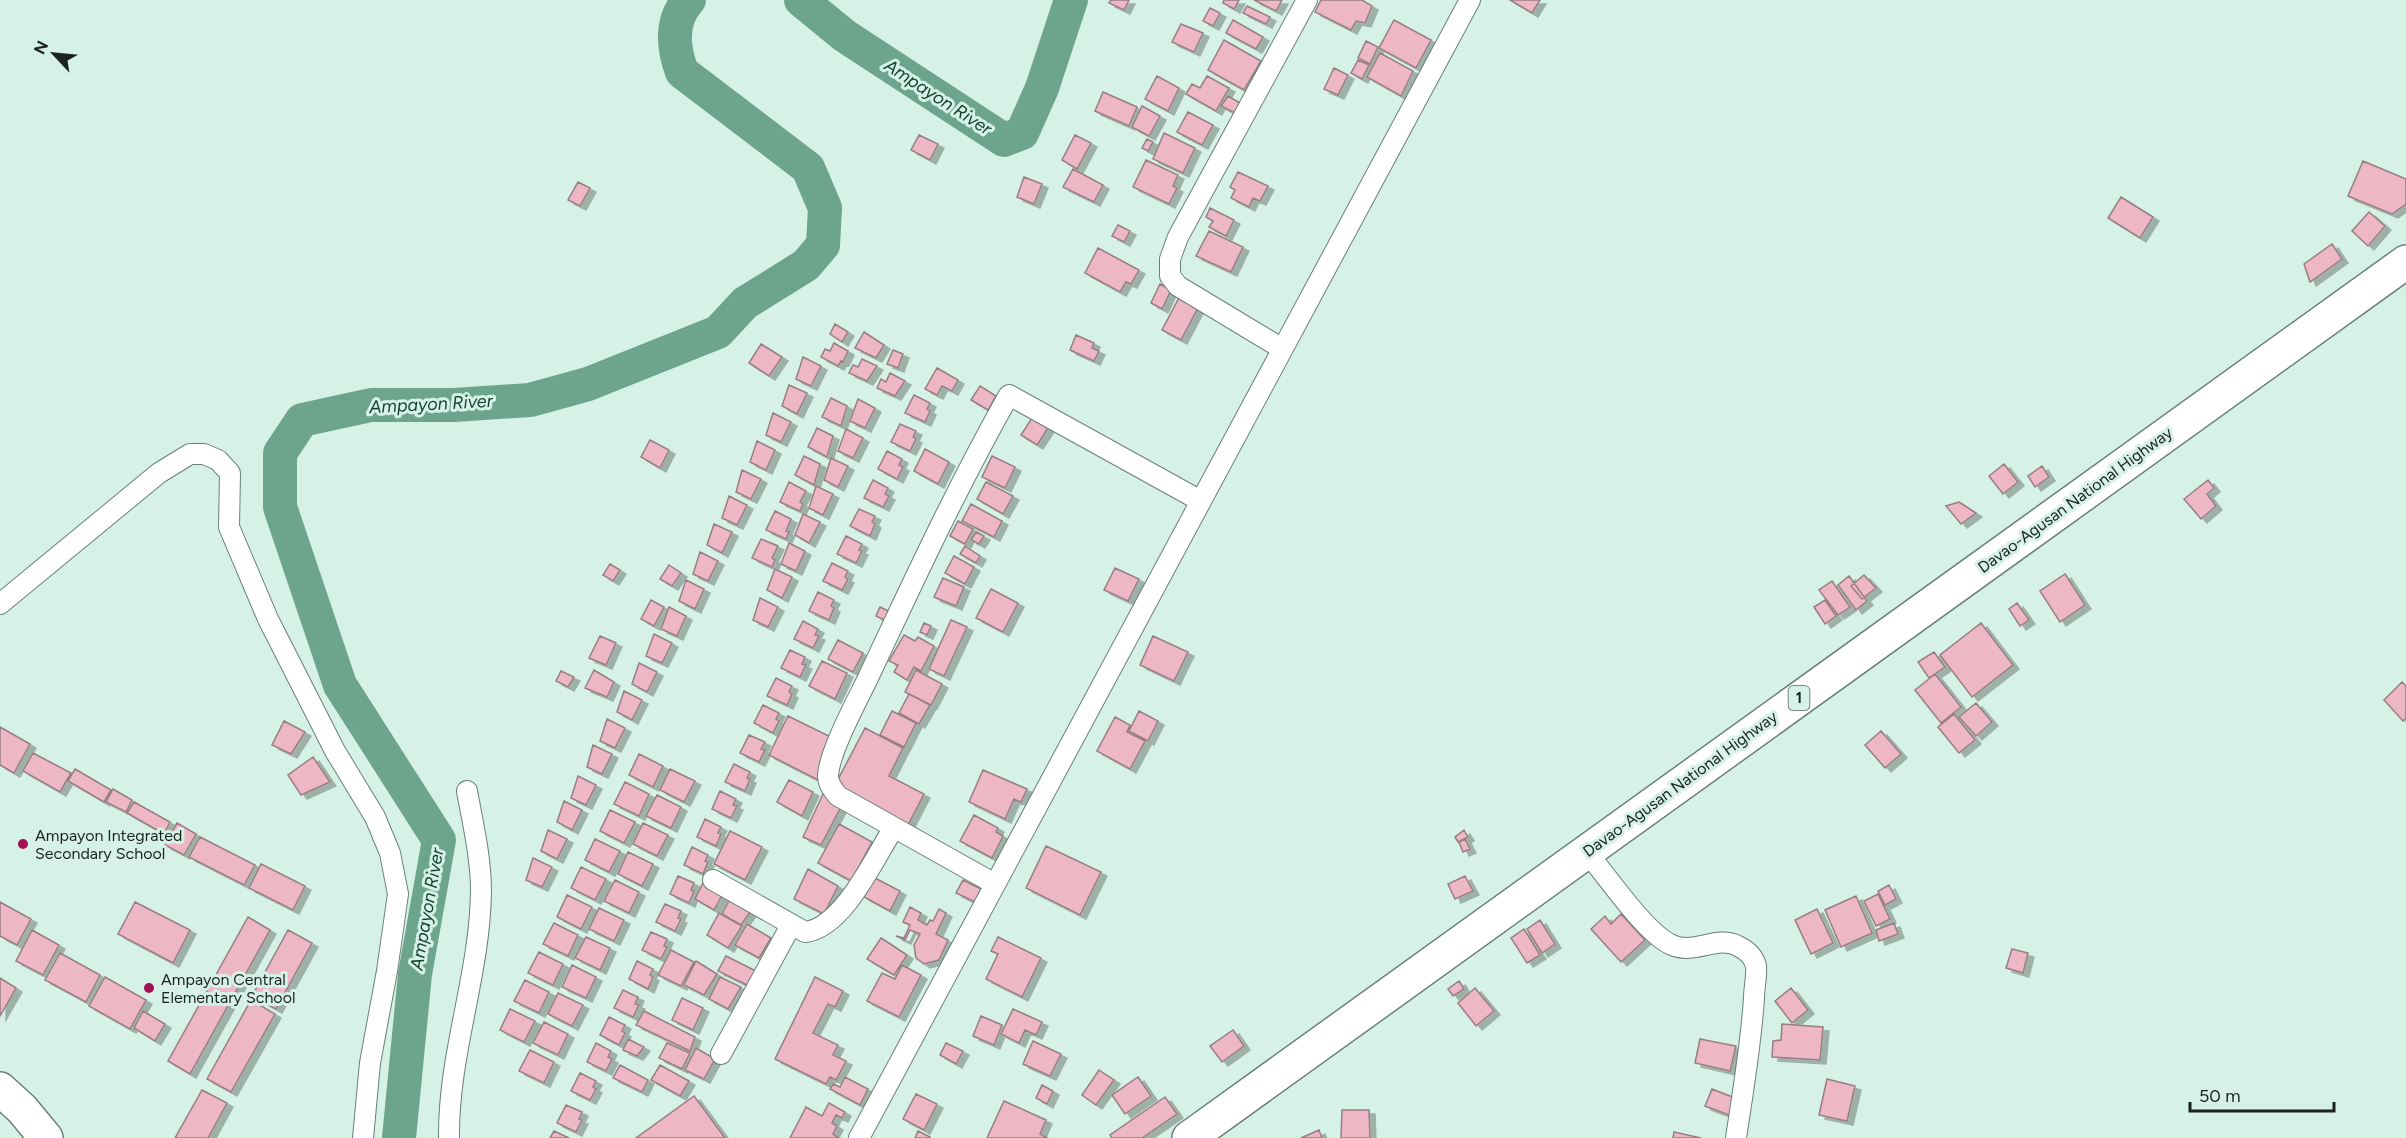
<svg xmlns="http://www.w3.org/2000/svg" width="2406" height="1138" font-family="Figtree,sans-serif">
<defs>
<filter id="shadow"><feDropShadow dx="6" dy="4" stdDeviation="0" flood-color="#0004"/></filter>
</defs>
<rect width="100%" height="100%" fill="#d6f1e5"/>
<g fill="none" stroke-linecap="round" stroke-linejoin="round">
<path stroke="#6da48e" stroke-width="34" d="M801 0 845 36 1004 140 1022 133 1042 88 1071 0
M399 1138 415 974 439 840 340 685 280 507V453L302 420 371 405H454L530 400 588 384 718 332 745 303 806 265 823 245 825 208 808 168 682 72C673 48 670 20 689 0"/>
</g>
<path fill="#edb7c5" stroke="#977e84" stroke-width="1.5" filter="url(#shadow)" d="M1111 0H1129L1124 10 1109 3Z
M1224 0H1239L1234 9 1223 3Z
M1254 0H1282L1276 11Z
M1321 0H1362L1372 6 1365 23 1356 21 1351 30 1315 12Z
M1510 0H1540L1532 13Z
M1247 6 1270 17 1266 24 1243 13Z
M1210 8 1220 13 1213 26 1203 21Z
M1233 20 1263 37 1256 49 1226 33Z
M1394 20 1431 40 1416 68 1379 48Z
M1181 24 1203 33 1194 52 1172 42Z
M1224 40 1261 61 1244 90 1208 70Z
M1366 41 1378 47 1370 64 1358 58Z
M1380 53 1413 71 1401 96 1367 77Z
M1358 60 1369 65 1362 79 1351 73Z
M1334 68 1348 75 1338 95 1324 89Z
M1157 76 1179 88 1168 111 1145 99Z
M1207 76 1229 88 1216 111 1186 94 1192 84 1200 88Z
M1103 92 1137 107 1129 126 1095 111Z
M1228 96 1240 103 1235 113 1221 106Z
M1142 106 1160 116 1149 136 1132 127Z
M1188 112 1213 125 1202 145 1177 132Z
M1164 133 1195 148 1183 173 1153 159Z
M919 135 938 144 930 160 911 150Z
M1075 135 1091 143 1077 169 1062 160Z
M1147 139 1153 142 1148 151 1142 148Z
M1146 160 1178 175 1173 186 1177 188 1169 204 1133 187Z
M2363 161 2406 179V204L2392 214 2348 196Z
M1073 169 1103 185 1094 202 1063 187Z
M1238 172 1268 186 1260 201 1253 198 1249 207 1231 198 1235 190 1230 187Z
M1024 177 1042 184 1034 204 1017 197Z
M578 182 590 188 580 206 568 200Z
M2121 197 2153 217 2140 238 2108 218Z
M1210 208 1234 220 1226 236 1209 227 1213 221 1206 217Z
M2369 212 2385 226 2368 246 2352 231Z
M1118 225 1130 231 1124 242 1112 236Z
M1209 231 1243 247 1231 272 1196 256Z
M2332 244 2342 259 2310 282 2304 264Z
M1098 248 1139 270 1131 284 1126 282 1120 292 1085 273Z
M1160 284 1171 290 1162 309 1151 303Z
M1182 292 1201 302 1181 340 1162 330Z
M835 324 848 332 842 342 830 334Z
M864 332 884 345 876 358 855 348Z
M1076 335 1094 343 1092 348 1099 351 1094 361 1070 350Z
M834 343 848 351 843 362 841 361 838 366 821 357 825 349 830 351Z
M761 344 782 357 769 376 749 363Z
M893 350 903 354 898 368 887 364Z
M803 357 821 366 811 386 796 379Z
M862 359 877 366 867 381 849 373 853 365 858 367Z
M937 368 958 380 952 391 942 386 937 395 925 389Z
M890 373 905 381 895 396 877 388 881 379 886 382Z
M789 385 807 393 797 414 782 406Z
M980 386 996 396 988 410 971 400Z
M914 395 930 403 927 409 930 411 925 422 905 413Z
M831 398 847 406 841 426 822 417Z
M858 399 875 408 865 428 850 421Z
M773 413 791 422 781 442 766 435Z
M1032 418 1048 428 1037 445 1021 435Z
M900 424 916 431 913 437 916 439 910 451 891 442Z
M817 428 833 436 827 457 808 447Z
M846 429 863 438 853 458 838 451Z
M650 440 669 450 660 468 641 457Z
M757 441 775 450 766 470 750 462Z
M925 449 949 462 938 484 914 471Z
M887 451 902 459 899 465 903 467 897 479 878 469Z
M804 456 820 464 814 485 795 475Z
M992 456 1015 467 1005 488 982 477Z
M831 458 848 466 838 487 824 480Z
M2004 464 2018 482 2003 494 1989 476Z
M2042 466 2049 477 2035 487 2028 476Z
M742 470 761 479 751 499 736 492Z
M873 480 888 488 885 494 889 496 883 507 864 498Z
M2208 480 2214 488 2207 494 2216 506 2201 519 2184 499Z
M789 482 806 491 800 502 803 504 800 511 780 502Z
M986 482 1013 496 1003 514 977 499Z
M816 486 833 494 823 515 809 508Z
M729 496 747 505 737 525 722 518Z
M1959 502 1976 513 1961 524 1946 506Z
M971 504 1002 521 994 537 962 521Z
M859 509 875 516 872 522 875 524 870 536 850 526Z
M775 511 791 519 786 531 789 532 786 539 766 530Z
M803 514 820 522 809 543 795 535Z
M958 521 973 529 965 544 950 536Z
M714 524 732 532 722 553 707 545Z
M976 532 984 536 979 544 971 540Z
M846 536 862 544 859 550 862 551 856 563 837 554Z
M761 539 778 546 772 558 775 560 772 567 752 558Z
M789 543 805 551 796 571 781 564Z
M965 546 980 556 976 563 960 554Z
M700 552 718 561 708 581 693 574Z
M954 556 974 567 965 584 945 573Z
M832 563 848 571 845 577 848 579 842 590 823 581Z
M610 564 620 570 613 581 603 575Z
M669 565 681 573 672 586 660 579Z
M1115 568 1139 579 1128 601 1104 590Z
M775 569 792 577 782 598 767 590Z
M2065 574 2085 605 2060 622 2040 591Z
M1864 575 1876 588 1862 599 1851 586Z
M1849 576 1867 601 1856 610 1838 585Z
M943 578 964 587 956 606 934 597Z
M686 580 704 589 695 609 679 601Z
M1832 581 1850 607 1838 615 1819 590Z
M991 589 1018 603 1003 632 976 618Z
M818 592 834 600 831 606 834 608 829 620 809 611Z
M760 598 778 607 768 627 753 620Z
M651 600 664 607 654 626 641 619Z
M1825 600 1836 616 1825 624 1814 607Z
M2017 603 2029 620 2020 626 2009 609Z
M669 607 686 616 677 636 661 629Z
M880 607 895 614 890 623 876 616Z
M951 620 967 627 944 676 929 669Z
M803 621 818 629 815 635 819 636 813 648 794 639Z
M924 623 931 626 927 635 920 632Z
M1981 623 2013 665 1972 697 1940 655Z
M654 634 672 643 662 663 646 656Z
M904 635 915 641 918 637 934 646 921 671 914 667 907 680 894 672 898 665 889 661Z
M600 636 616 643 606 665 589 658Z
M1153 636 1188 652 1174 681 1140 665Z
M838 640 863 653 853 672 828 659Z
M790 650 805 657 802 664 806 665 800 677 781 668Z
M1934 652 1945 667 1929 678 1918 662Z
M822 661 847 673 835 699 809 686Z
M639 663 657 672 647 692 632 684Z
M594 670 614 682 607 697 585 688Z
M916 670 942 684 931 705 905 692Z
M561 671 574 677 568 687 556 681Z
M1935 674 1961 707 1941 723 1915 690Z
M776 678 792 686 789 692 792 694 787 705 767 696Z
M2402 682 2406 686V718L2403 721 2384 700Z
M624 691 642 700 632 720 617 712Z
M909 694 930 705 919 724 899 713Z
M1976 703 1992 722 1976 736 1959 717Z
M763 705 779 713 776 719 779 721 773 733 754 723Z
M892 711 916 723 904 747 880 735Z
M1139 711 1158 721 1148 741 1129 731Z
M1954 714 1975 740 1959 753 1938 727Z
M788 716 839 741 820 781 769 755Z
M1115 717 1130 725 1127 732 1145 741 1130 769 1097 751Z
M607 719 625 728 615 748 600 741Z
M284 721 305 732 291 754 272 745Z
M0 727 30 744 14 773 0 765Z
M865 728 903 748 889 776 924 794 908 825 834 787Z
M1881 731 1901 754 1885 768 1865 745Z
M749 735 765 742 761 749 765 750 759 762 740 753Z
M593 745 612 754 602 774 587 767Z
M33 753 71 773 60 792 23 771Z
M639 754 663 766 653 787 629 775Z
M313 757 330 782 301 795 288 775Z
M734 764 750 772 747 778 750 779 745 791 725 782Z
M75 769 111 790 104 802 68 781Z
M670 769 695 781 684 802 660 790Z
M983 770 1027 789 1021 802 1014 799 1005 819 969 802Z
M578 776 596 785 586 805 571 798Z
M789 780 813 792 802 816 777 802Z
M625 782 649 794 639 816 614 804Z
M113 789 132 800 126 812 106 802Z
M720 791 736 799 733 805 737 806 731 818 712 809Z
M824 792 843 803 821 845 803 837Z
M657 795 681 807 671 828 646 816Z
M564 801 582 810 572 830 557 822Z
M134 802 170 822 164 834 127 813Z
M610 810 635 822 624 843 600 831Z
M974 815 998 828 996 832 1003 836 992 858 960 841Z
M705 819 721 827 718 833 721 834 716 846 697 837Z
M177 823 196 834 184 855 165 845Z
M643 823 668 835 657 856 633 844Z
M839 824 872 842 851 881 818 863Z
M548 830 567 839 557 859 541 851Z
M1464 830 1468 837 1458 842 1455 837Z
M730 831 762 847 745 880 714 864Z
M200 837 255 865 244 885 189 857Z
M595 839 620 851 609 872 585 860Z
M1465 839 1470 849 1463 852 1459 842Z
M1046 846 1101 872 1080 915 1026 888Z
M692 847 708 855 705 861 708 862 703 874 684 865Z
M628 852 653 864 642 886 618 874Z
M533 858 552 867 542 887 526 880Z
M261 864 305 886 293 910 249 888Z
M581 867 606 879 595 900 571 888Z
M808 869 838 886 824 914 794 899Z
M678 876 694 883 691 890 694 891 689 903 670 894Z
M1465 876 1473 891 1455 899 1448 884Z
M873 877 900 891 890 911 864 897Z
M705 879 726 888 714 910 695 899Z
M615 880 639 892 629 913 604 901Z
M963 880 981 889 975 902 956 893Z
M1889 885 1896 899 1885 905 1878 891Z
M734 891 756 904 741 925 722 914Z
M1878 894 1890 919 1876 926 1864 901Z
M567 895 592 907 581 929 557 917Z
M1856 896 1872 933 1841 947 1825 910Z
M0 902 31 919 17 945 0 936Z
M135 902 190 930 173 963 118 934Z
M665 904 681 911 678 918 681 919 675 931 656 922Z
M910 907 921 913 918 920 927 925 930 920 933 921 939 909 946 913 936 934 948 940 939 960 924 964 916 958 914 945 920 934 910 930 905 940 896 936 904 938 910 925 903 922Z
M599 908 624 920 614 941 589 929Z
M1817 909 1833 943 1811 954 1795 920Z
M719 913 742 926 728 948 707 935Z
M1621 914 1645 940 1621 962 1591 929 1605 916 1611 924Z
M248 917 270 930 190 1074 168 1061Z
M1540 920 1555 944 1542 953 1527 929Z
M554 923 578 935 568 956 543 944Z
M1894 923 1898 934 1879 941 1876 930Z
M747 924 771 938 759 958 735 945Z
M1524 929 1540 955 1527 963 1511 938Z
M32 930 59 945 43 975 16 961Z
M288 930 312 943 276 1009 252 996Z
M651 932 667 939 664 946 667 947 661 959 642 950Z
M586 937 610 948 600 970 575 958Z
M998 937 1041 958 1022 997 986 979 998 954 991 951Z
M881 938 907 955 894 975 867 959Z
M2012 949 2028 953 2023 973 2006 968Z
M671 950 694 962 681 986 658 975Z
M539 952 563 964 553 985 528 973Z
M60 953 100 975 86 1002 45 980Z
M726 956 756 971 747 985 718 971Z
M637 961 653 969 650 975 653 977 648 989 629 979Z
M696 961 717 974 704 995 684 985Z
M572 965 596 977 586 998 562 987Z
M902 965 921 975 899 1017 867 1001 882 973 895 979Z
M105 977 146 1000 130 1029 89 1006Z
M720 977 741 987 728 1009 709 999Z
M815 977 843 991 835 1007 828 1004 813 1033 838 1045 833 1055 846 1061 836 1080 830 1077 826 1084 775 1059Z
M0 978 16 988 0 1016Z
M525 980 549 992 539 1013 514 1001Z
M1459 981 1464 989 1453 996 1448 989Z
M1475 988 1494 1011 1476 1026 1458 1003Z
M1791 988 1808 1010 1792 1023 1775 1001Z
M623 990 638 997 635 1004 639 1005 633 1017 614 1008Z
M558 993 583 1005 572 1026 548 1014Z
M682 998 703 1008 693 1030 672 1020Z
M251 1000 275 1014 231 1092 207 1079Z
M510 1009 535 1021 524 1042 500 1030Z
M1013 1009 1042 1022 1036 1035 1025 1030 1019 1043 1001 1034Z
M143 1011 165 1024 155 1041 134 1028Z
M644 1011 695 1037 690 1051 636 1025Z
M981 1016 1002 1025 994 1045 973 1036Z
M609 1017 625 1025 622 1031 625 1033 619 1045 600 1035Z
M544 1022 568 1034 558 1055 533 1043Z
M1782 1024 1823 1027 1820 1060 1772 1057 1773 1041 1781 1040Z
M1233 1030 1244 1046 1222 1062 1210 1046Z
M628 1039 644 1047 637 1056 623 1050Z
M1700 1039 1736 1046 1730 1071 1695 1063Z
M1033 1041 1061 1054 1050 1076 1023 1064Z
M596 1043 611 1051 608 1057 612 1059 606 1071 587 1062Z
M667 1043 690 1053 682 1069 659 1058Z
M946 1043 963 1051 956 1064 940 1055Z
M696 1048 715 1059 704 1079 685 1070Z
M530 1050 554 1062 544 1083 519 1071Z
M620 1065 648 1080 642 1092 613 1078Z
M660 1065 689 1081 680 1096 651 1080Z
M1099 1070 1114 1080 1096 1105 1082 1095Z
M580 1073 596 1081 593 1087 596 1089 590 1100 571 1091Z
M845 1077 868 1089 860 1105 830 1089 833 1084 840 1087Z
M1138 1077 1151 1096 1125 1114 1112 1095Z
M1827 1079 1855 1086 1847 1121 1819 1115Z
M1042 1085 1053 1091 1047 1104 1036 1098Z
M1712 1089 1735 1098 1729 1115 1705 1106Z
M202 1090 227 1103 208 1138H175Z
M916 1094 937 1104 924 1130 903 1119Z
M694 1096 725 1138H636Z
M1165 1097 1177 1114 1142 1138H1112L1110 1135Z
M1004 1101 1046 1120 1040 1134 1047 1138H987Z
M829 1103 845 1112 842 1118 836 1115 832 1123 837 1126 833 1134 839 1138H790L806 1107 822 1116Z
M566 1105 582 1112 579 1119 582 1120 576 1132 557 1123Z
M1342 1110H1369L1370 1138H1341Z
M1319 1130 1322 1138H1301Z
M554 1131 569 1138H550Z
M918 1131 930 1137V1138H915Z
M1674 1132 1701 1138H1673Z"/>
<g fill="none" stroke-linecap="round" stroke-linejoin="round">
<defs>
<path id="minor" d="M1281 348 1178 286 1170 276V259L1178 237 1307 0
M0 604 159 473 190 454H204L218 460 230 473 229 527 268 619 335 751 375 817 390 853 398 894 387 971 370 1063 363 1138
M1586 851C1606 875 1646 934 1672 945 1694 955 1717 935 1738 946 1746 950 1754 957 1756 966 1757 976 1754 988 1754 998 1751 1045 1743 1091 1736 1138
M713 880 805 932C843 928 874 859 893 829
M995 884 838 796C833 790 828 784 828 776 829 752 857 701 868 678 913 582 957 487 1009 395L1199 500
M721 1054 791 925
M449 1138C448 1054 480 975 481 891 481 858 473 824 467 791
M859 1138 1470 0"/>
<path id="trunk" d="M0 1089 22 1109 46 1138
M1189 1138 2406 262"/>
</defs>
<use href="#minor" stroke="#698177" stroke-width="22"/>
<use href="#trunk" stroke="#698177" stroke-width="36"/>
<use href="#minor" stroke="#fff" stroke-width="20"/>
<use href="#trunk" stroke="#fff" stroke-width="33"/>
</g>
<g fill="#a31053" stroke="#d6f1e5" stroke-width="2">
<circle cx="23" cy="844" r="6"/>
<circle cx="149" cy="988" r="6"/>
</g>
<g text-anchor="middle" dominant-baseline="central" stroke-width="6" stroke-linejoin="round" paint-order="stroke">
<rect fill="#d6f1e5" stroke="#52615a" stroke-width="1.5" x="1788.5" y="686" width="21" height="24" rx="4.5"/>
<g font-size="15" font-weight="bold" fill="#1a231f">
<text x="1799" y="698">1</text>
</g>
<g font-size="16" fill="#1a231f" stroke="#d6f1e5">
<text transform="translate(2075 500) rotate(-36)">Davao-Agusan National Highway</text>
<text transform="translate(1680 784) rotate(-36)">Davao-Agusan National Highway</text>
</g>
<g font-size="16" fill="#1a231f" stroke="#d6f1e5" text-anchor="start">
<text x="35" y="835">Ampayon Integrated<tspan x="35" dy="18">Secondary School</tspan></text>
<text x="161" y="979">Ampayon Central<tspan x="161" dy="18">Elementary School</tspan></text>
</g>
<g font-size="18" font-style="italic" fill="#144334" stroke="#d6f1e5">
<text transform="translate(938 97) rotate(33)">Ampayon River</text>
<text transform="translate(431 404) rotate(-3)">Ampayon River</text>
<text transform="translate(427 909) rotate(-80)">Ampayon River</text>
</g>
</g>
<g transform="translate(54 54) rotate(296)" stroke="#d6f1e5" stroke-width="4.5" paint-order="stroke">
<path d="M0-4.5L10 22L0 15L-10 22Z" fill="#1a231f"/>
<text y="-9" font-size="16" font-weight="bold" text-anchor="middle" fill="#1a231f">N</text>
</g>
<path d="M2190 1102v9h144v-9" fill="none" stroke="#1a231f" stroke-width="3"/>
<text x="2199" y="1102" font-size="18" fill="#1a231f" stroke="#d6f1e5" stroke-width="4.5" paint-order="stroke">50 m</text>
</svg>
